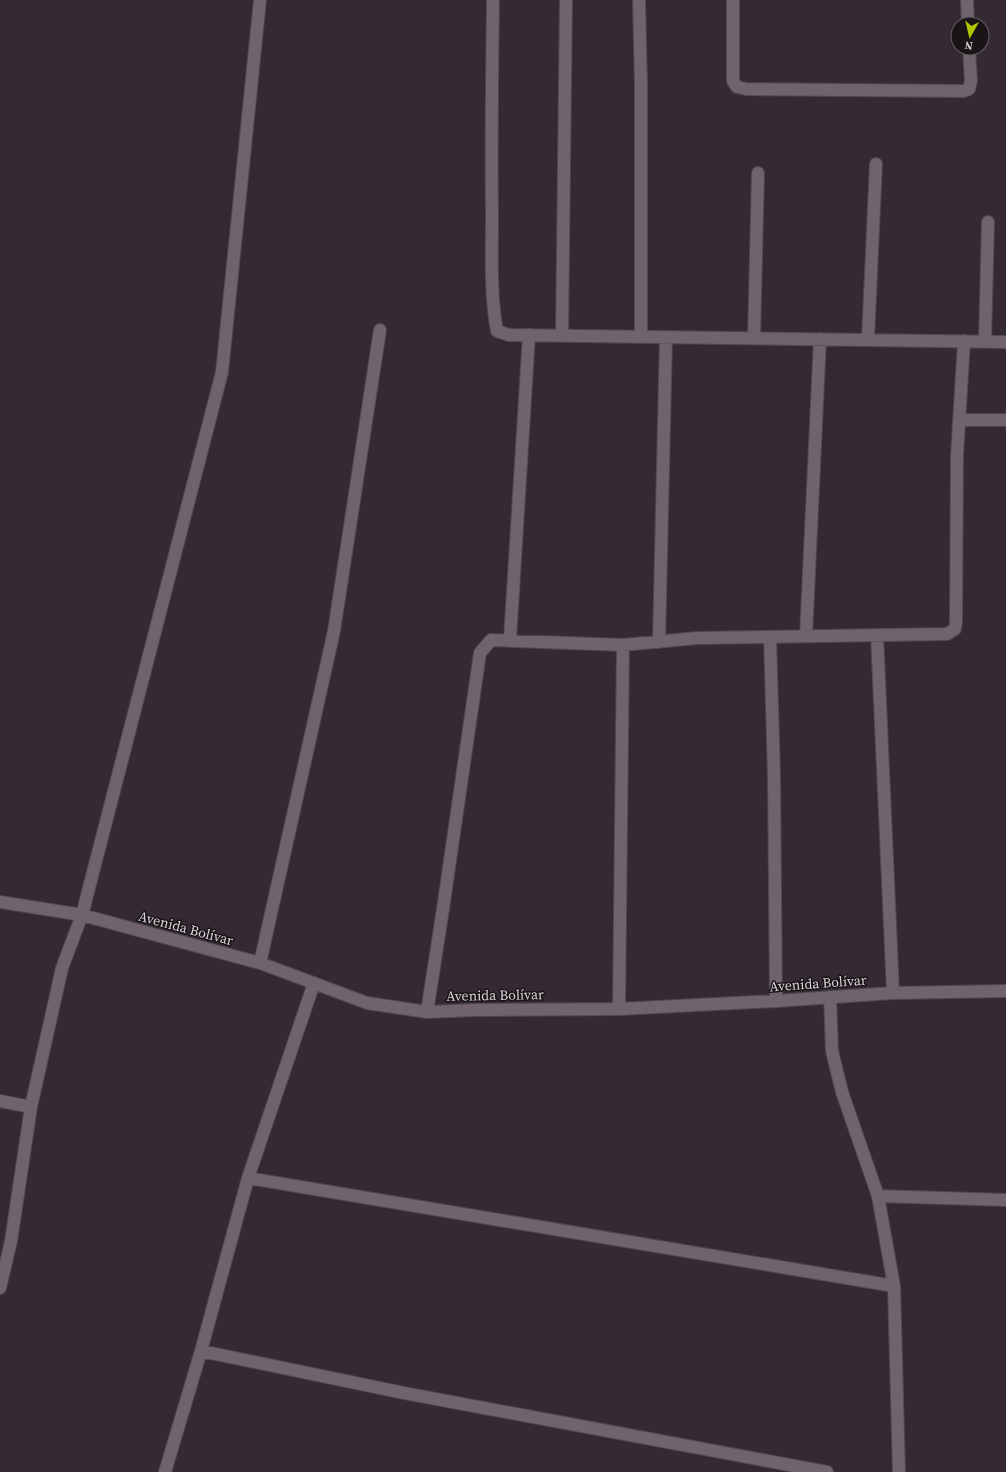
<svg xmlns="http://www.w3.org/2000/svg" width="1006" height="1472" font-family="'Source Serif 4',serif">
<rect width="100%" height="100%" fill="#352a32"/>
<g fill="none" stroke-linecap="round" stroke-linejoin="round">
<defs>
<path id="minor" d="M493 0C492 72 491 144 492 216 492 254 490 294 497 331L509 335 1006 342
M639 0 641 85V336
M733 0V81L737 87 746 89 963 91 969 89 971 81 969 48
M967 0 968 24
M562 335 566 0
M754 338 758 173
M868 339 876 164
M985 342 988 222
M959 420H1006
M877 635 893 993
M806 636 820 339
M770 637 774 775 776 1001
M510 640 529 335
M659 642 666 337
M0 902 82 915 260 963 367 1003 427 1012 475 1010 619 1009 776 1001 893 993 1006 991
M260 963 334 631 380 330
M830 997 832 1051 842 1092 878 1196 894 1286 899 1472
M619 1009 623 645
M427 1012 443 909 480 653 491 640 623 645 697 638 947 634 955 629 956 621 957 456 964 341
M0 1101 31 1107
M248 1178 894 1286
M878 1196 1006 1200
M0 1288 11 1241 31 1107 62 968 82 915 222 372 260 0
M201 1351 404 1393 827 1472
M165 1472 201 1351 248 1178 314 983"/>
</defs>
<use href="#minor" stroke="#51484f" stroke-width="14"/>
<use href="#minor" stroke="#70636c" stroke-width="12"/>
</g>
<g text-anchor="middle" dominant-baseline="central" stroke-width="3" stroke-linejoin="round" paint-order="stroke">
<g font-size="14" fill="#d9d2d7" stroke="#191418">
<text transform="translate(186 928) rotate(15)">Avenida Bolívar</text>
<text transform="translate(818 983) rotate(-4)">Avenida Bolívar</text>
<text transform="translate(495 995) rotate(-1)">Avenida Bolívar</text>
</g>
</g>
<g transform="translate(970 36) rotate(188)"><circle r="19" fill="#191418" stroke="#666064"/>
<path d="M0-3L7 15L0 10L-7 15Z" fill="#b0c500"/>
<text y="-6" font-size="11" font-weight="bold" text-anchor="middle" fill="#d9d2d7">N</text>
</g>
</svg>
